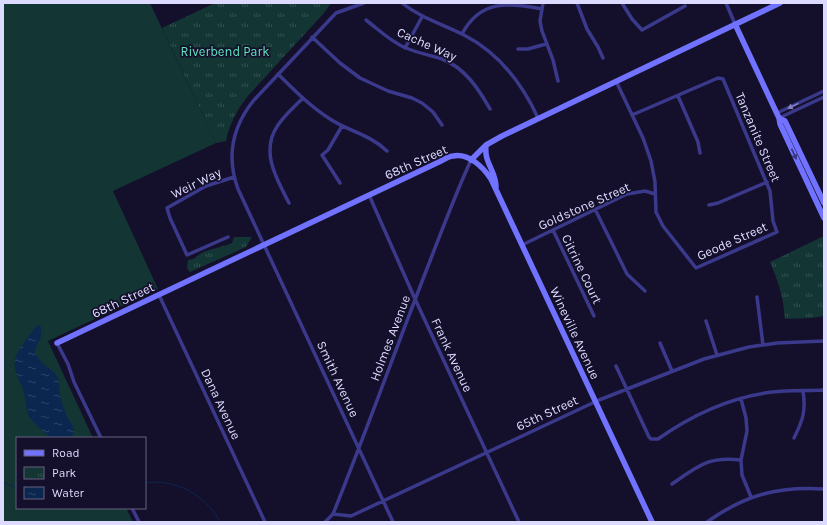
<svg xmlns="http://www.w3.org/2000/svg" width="827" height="525" font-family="Karla,sans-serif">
<defs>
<pattern id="park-tufts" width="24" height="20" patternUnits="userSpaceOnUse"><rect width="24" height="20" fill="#133533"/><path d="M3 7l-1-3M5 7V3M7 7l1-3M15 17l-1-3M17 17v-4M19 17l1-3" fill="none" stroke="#355252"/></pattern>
<pattern id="water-ripples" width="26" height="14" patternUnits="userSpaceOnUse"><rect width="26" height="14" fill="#0b264f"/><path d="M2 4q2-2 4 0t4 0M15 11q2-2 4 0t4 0" fill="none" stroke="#2e4569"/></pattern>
</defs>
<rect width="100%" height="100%" fill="#14102b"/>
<path fill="#133533" d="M3 3H150L216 143 113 191 158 289 48 341 93 438H17V508H126L133 522H3Z"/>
<path fill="url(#park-tufts)" d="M215 3H331L324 13 247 97C237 110 229 125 226 141L216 143 162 28Z
M824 236V316L811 318 785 319C783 295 779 284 770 262Z
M234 237H252L246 247 190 272 187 268 188 260C193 260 196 257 200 254 210 248 221 248 232 243Z"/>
<path fill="url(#water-ripples)" d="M40 325C46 337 35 343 35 354L43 364 54 372 58 378 61 400 67 417 74 428V433L71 438C65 438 57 440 52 438 46 435 30 420 28 414 25 406 26 397 23 390 20 380 13 371 15 360 17 349 30 336 36 326Z"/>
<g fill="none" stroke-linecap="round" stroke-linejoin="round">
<path stroke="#0b264f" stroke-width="1" d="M3 482 17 488
M145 483C175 478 206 495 220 522"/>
<path stroke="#3a398b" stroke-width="3.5" d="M364 3 336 13 254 100C232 127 226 156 238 189L393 522
M402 3C421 18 442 24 464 35 499 53 522 83 538 118
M543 3 540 21 542 31 553 60 558 81
M577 3 587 29 598 47 603 58
M622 3 632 19 642 30 685 6
M726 3 735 24
M366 20C379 30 391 42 406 48 418 53 430 55 442 59 465 68 478 88 490 109
M462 34C480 0 508 2 542 9
M312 37 340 63 360 78 388 91 412 98 422 103 433 112 442 125
M405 48 422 17
M518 49H528L546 44
M278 74C294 90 311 107 330 119 348 131 371 135 387 151
M616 81 643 138 651 161 655 182 656 212 663 226 696 268 777 232 773 221 770 191 723 79 718 78 632 115
M678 96 698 142 700 153
M777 113 824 91
M779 118 824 97
M340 183 322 155 328 150 342 126
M369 195 415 299 519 522
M289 203C276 178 260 151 278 125 285 115 294 107 303 98
M709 205 718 203 767 182
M595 209 627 274 645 291
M553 230 594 316
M228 237 187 255 170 218 167 208 206 186 234 177
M522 245 627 194 645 191 655 194
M159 295 265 522
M757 297 763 345
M706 321 717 355
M57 343 68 364 74 382 101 438
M660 343 672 371
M616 366 649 437 651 439H658C689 417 727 399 765 393 784 390 805 391 824 390
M741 399 746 418 747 431 741 460 742 475 751 497
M794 438C803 420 806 411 803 391
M672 484C698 466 708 456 741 460
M132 508 139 522
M333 514 351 516 599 400 704 359 749 347 777 343 824 341
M325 522 333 514C367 430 397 345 430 261 443 227 456 193 471 160
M707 522C745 495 778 486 824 489"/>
<path stroke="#7172ff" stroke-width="5.5" d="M735 24 779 118 780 124 824 218
M779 118 785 121 824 203
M486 146C484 164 496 170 496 187
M471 160 486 145 502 136 780 3
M57 343 441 161C445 159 449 156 453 156 469 153 483 167 491 179L652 522"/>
</g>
<defs><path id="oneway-solid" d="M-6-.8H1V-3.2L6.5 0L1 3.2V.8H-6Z"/></defs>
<use fill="#8381bf" href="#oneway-solid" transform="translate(793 106) rotate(154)"/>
<use fill="#393780" href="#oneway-solid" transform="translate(794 154) rotate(65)"/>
<g text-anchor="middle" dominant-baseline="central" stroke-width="3.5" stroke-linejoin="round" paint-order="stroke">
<g font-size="13" fill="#dddaff" stroke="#14102b">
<text transform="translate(427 44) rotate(24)">Cache Way</text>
<text transform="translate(758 137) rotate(67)">Tanzanite Street</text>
<text transform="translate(416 162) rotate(-24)">68th Street</text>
<text transform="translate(196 183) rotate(-26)">Weir Way</text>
<text transform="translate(584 206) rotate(-24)">Goldstone Street</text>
<text transform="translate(732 241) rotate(-24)">Geode Street</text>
<text transform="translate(582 269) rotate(64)">Citrine Court</text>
<text transform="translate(123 300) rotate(-25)">68th Street</text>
<text transform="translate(575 333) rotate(65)">Wineville Avenue</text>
<text transform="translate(390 338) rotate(-69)">Holmes Avenue</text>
<text transform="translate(452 355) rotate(65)">Frank Avenue</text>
<text transform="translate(338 379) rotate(65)">Smith Avenue</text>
<text transform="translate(221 404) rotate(65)">Dana Avenue</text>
<text transform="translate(547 413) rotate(-25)">65th Street</text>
</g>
<g font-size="13" fill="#60e5bf" stroke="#14102b">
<text x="225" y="51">Riverbend Park</text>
</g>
</g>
<rect width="827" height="525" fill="none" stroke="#dddaff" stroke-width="8"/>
<rect x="16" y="437" width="130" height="72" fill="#14102b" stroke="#646180"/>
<rect x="24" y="450" width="20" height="6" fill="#7172ff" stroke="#646180"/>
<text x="52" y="457" font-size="12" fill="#dddaff">Road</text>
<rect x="24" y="467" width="20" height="12" fill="url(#park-tufts)" stroke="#646180"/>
<text x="52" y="477" font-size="12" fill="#dddaff">Park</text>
<rect x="24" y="487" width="20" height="12" fill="url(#water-ripples)" stroke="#646180"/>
<text x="52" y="497" font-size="12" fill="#dddaff">Water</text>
</svg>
